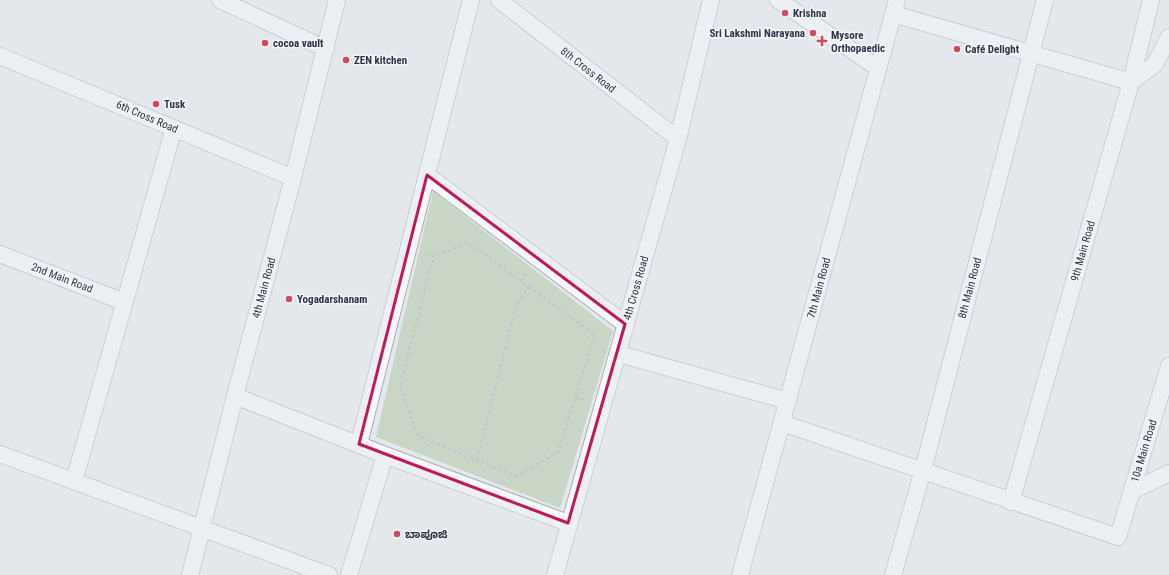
<svg xmlns="http://www.w3.org/2000/svg" width="1169" height="575" font-family="'Roboto Condensed','Noto Sans Kannada',sans-serif">
<rect width="100%" height="100%" fill="#e4e7ec"/>
<path fill="#c9d6c5" d="M433 191 613 331 560 508 376 437Z"/>
<g fill="none" stroke-linecap="round" stroke-linejoin="round">
<defs>
<path id="minor" d="M220 0 326 49
M499 0 678 139
M778 0 878 68
M893 14 1131 82 1155 64 1169 37
M0 56 293 178
M427 175 625 324
M0 254 124 302
M619 354 788 401
M235 396 385 455 568 523
M782 423 1118 537 1169 366
M359 444 471 0
M0 454 329 575
M74 481 174 128
M1132 491 1169 473
M1011 502 1131 82 1151 0
M190 575 235 396 293 178 337 0
M349 575 385 455
M555 575 678 139 711 0
M740 575 897 0
M893 575 923 470 1045 0"/>
</defs>
<use href="#minor" stroke="#a9aeb7" stroke-width="18"/>
<path stroke="#c2c5cb" stroke-width="2.5" stroke-dasharray="3 3" stroke-linecap="butt" d="M425 254 434 256 469 243 595 335 558 452 516 476 418 436 400 385 434 256
M521 281 527 271
M575 398 586 400
M477 460 516 305 529 287"/>
<use href="#minor" stroke="#f7f8fa" stroke-width="16"/>
</g>
<path d="M0 0H1169V575H0ZM427 175 625 324 568 523 359 444Z" fill="#e4e7ec" fill-opacity=".55" fill-rule="evenodd"/>
<path fill="none" stroke="#c2185b" stroke-width="3" stroke-linejoin="round" d="M427 175 625 324 568 523 359 444Z"/>
<g fill="#d1495b" stroke="#f4f6f9" stroke-width="1.5">
<circle cx="785" cy="13" r="4"/>
<circle cx="813" cy="33" r="4"/>
<path d="M820 35h4v4h4v4h-4v4h-4v-4h-4v-4h4z"/>
<circle cx="265" cy="43" r="4"/>
<circle cx="957" cy="49" r="4"/>
<circle cx="346" cy="60" r="4"/>
<circle cx="156" cy="104" r="4"/>
<circle cx="289" cy="299" r="4"/>
<circle cx="397" cy="534" r="4"/>
</g>
<g text-anchor="middle" dominant-baseline="central" stroke-width="3" stroke-linejoin="round" paint-order="stroke">
<g font-size="11" font-weight="bold" fill="#2b3445" stroke="#f4f6f9" text-anchor="start">
<text x="793" y="13">Krishna</text>
<text x="805" y="33" text-anchor="end">Sri Lakshmi Narayana</text>
<text x="831" y="35">Mysore<tspan x="831" dy="13">Orthopaedic</tspan></text>
<text x="273" y="43">cocoa vault</text>
<text x="965" y="49">Café Delight</text>
<text x="354" y="60">ZEN kitchen</text>
<text x="164" y="104">Tusk</text>
<text x="297" y="299">Yogadarshanam</text>
<text x="405" y="534">ಬಾಪೂಜಿ</text>
</g>
<g font-size="11" fill="#2b3445" stroke="#f4f6f9">
<text transform="translate(588 70) rotate(38)">8th Cross Road</text>
<text transform="translate(147 117) rotate(23)">6th Cross Road</text>
<text transform="translate(1083 251) rotate(-74)">9th Main Road</text>
<text transform="translate(62 278) rotate(21)">2nd Main Road</text>
<text transform="translate(264 288) rotate(-75)">4th Main Road</text>
<text transform="translate(636 288) rotate(-74)">4th Cross Road</text>
<text transform="translate(819 288) rotate(-75)">7th Main Road</text>
<text transform="translate(970 288) rotate(-75)">8th Main Road</text>
<text transform="translate(1144 451) rotate(-73)">10a Main Road</text>
</g>
</g>
</svg>
